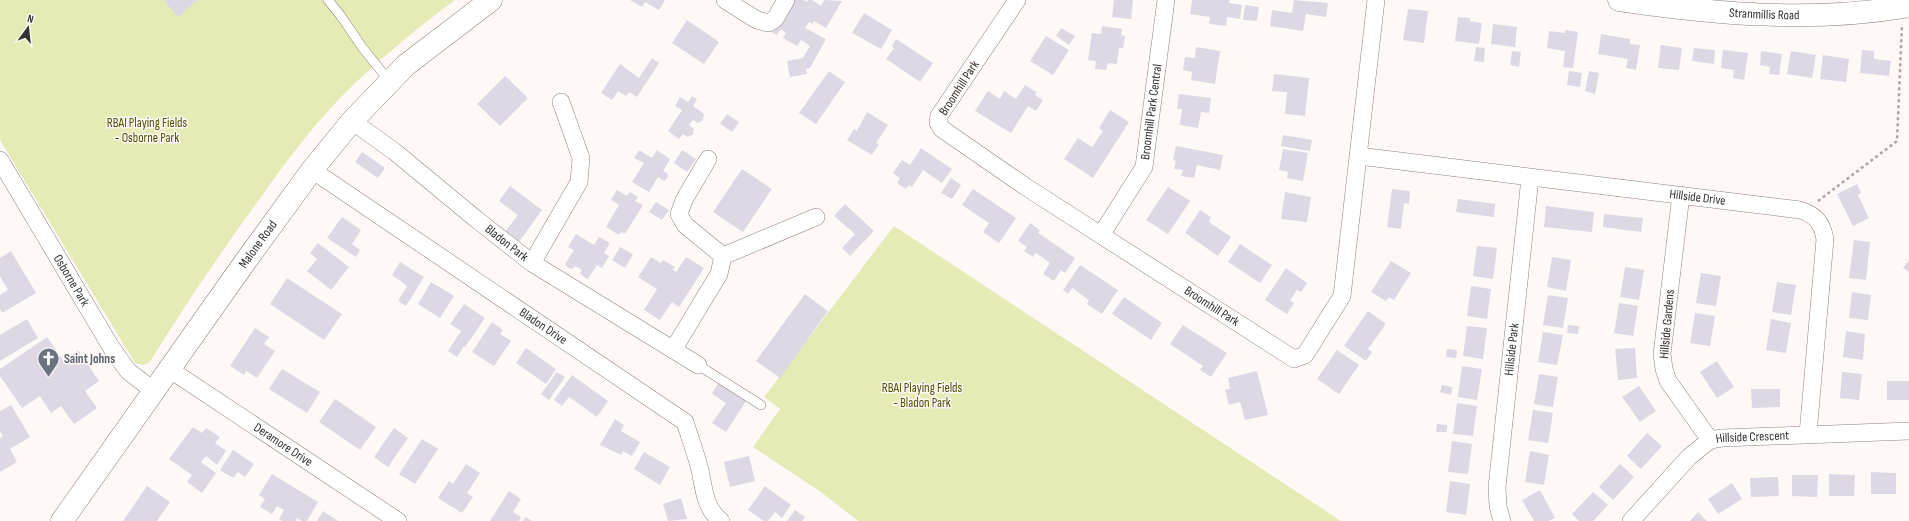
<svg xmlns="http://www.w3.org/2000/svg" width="1909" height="521" font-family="'Sofia Sans Condensed',sans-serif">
<rect width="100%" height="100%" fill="#fef9f7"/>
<path fill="#e6eab5" d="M0 0H455C415 30 377 61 342 96 311 128 284 164 259 200 220 253 184 307 149 363L143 365 135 363 0 140Z
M894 226 1341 521H858L821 492 753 447 780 409 764 397Z"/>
<path fill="#ddd8e3" d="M164 0H198L178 17Z
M630 0H665L659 10 645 2 642 7Z
M791 0H803L807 2 808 0H812L821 6 824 0 842 1 826 28 814 21 812 24 809 22 805 28 826 39 810 68 806 69 807 74 790 77 787 61 803 58 810 46 801 40 797 46 783 38 786 33 781 29 777 35 768 30Z
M1114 0H1133L1131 19 1112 17Z
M1192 0H1230L1229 3 1242 5 1240 19 1227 17 1226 26 1209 24 1210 17 1190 14Z
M1294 0 1328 3 1326 17 1306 14 1303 31 1270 26 1272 10 1292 13Z
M1245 5 1259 7 1257 21 1243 20Z
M1408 9 1428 11 1424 43 1403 40Z
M864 13 892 30 881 49 852 33Z
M1458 17 1470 18V21L1482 23 1479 44 1455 41Z
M687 20 719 42 704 64 672 43Z
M1493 24 1517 27 1515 47 1491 44Z
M1102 26 1122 29 1121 35 1125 36 1123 48H1119L1117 64 1108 63 1106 70 1095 69 1096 61 1088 60 1092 33 1101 34Z
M1061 28 1075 36 1069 45 1056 36Z
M1565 30 1578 32 1573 68 1563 67 1565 51 1547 48 1549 31 1565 33Z
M1601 34 1630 39V44L1640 45 1636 70 1626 68 1628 59 1598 54Z
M1046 36 1069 50 1053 75 1030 61Z
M896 39 933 63 920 82 886 59 894 48 892 46Z
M1661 45 1682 48 1679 70 1658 68Z
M1196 47 1220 51 1215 84 1191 80 1192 72 1183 70 1185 57 1195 58Z
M1476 47 1485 48 1484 62 1474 61Z
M1694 48 1715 50 1714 64 1692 61Z
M1723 50 1748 53 1744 80 1733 78 1734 70 1721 68Z
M1862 50 1874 51V59L1891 61 1889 76 1860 73Z
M1512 51 1521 52 1519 67 1510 65Z
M1761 51 1782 54 1779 75 1769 74 1770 67 1760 65Z
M1791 51 1816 55 1812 78 1787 74Z
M1823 55 1849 59 1846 82 1820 79Z
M652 58 659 63 637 97 629 92 626 96 618 91 612 100 601 93 620 64 639 78Z
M829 71 845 82 816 124 799 113Z
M1569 71 1582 73 1580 87 1567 85Z
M1589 71 1599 73 1595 94 1585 91Z
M1274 74 1309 78 1305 116 1285 114 1287 92 1272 91Z
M505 76 528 98 500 126 477 104Z
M1025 85 1036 92 1035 95 1043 100 1036 111 1028 106 1011 133 975 111 988 91 1000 99 1004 91 1016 99Z
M1179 94 1211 98 1209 113 1201 112 1198 128 1180 125 1182 109H1177Z
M692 96 697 99 693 106 704 114 703 120 698 123 693 120 689 125 694 129 693 134 688 137 683 134 679 139 668 131 682 110 675 106 680 97 688 102Z
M1110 110 1129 122 1093 178 1064 159 1078 138 1092 147 1103 131 1099 128Z
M867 112 888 125 876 143 879 144 872 155 847 140 854 129 857 131Z
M727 114 739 122 732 132 720 124Z
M1283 135 1312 140 1310 151 1281 146Z
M1176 146 1223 155 1220 170 1197 165 1194 178 1181 176 1183 170 1174 169 1176 161 1173 160Z
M921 148 952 169 942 183 923 170 912 187 909 185 906 189 897 183 900 178 893 173 902 160 910 165Z
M1283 149 1308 153 1303 181 1287 178 1288 172 1279 170Z
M639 150 652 158 657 150 670 159 663 171 668 174 667 178 664 181 658 177 649 192 632 182 644 163 634 158Z
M682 150 696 159 687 172 674 163Z
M362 152 385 168 378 178 355 162Z
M742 169 772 189 743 232 713 212Z
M951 178 961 185 952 199 941 193Z
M1857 184 1861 193 1858 195 1869 218 1853 226 1837 194Z
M510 186 542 210 518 243 504 233 518 215 499 201Z
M1168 187 1190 201 1168 234 1146 220Z
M973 189 1016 218 999 243 983 232 989 223 962 205Z
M1392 189 1410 191 1409 204 1404 203 1401 229 1387 227Z
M617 190 627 196 630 192 638 197 635 201 643 205 625 234 621 232 619 235 606 227 619 205 611 200Z
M1285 192 1311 197 1307 222 1281 219Z
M1458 199 1495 204 1494 217 1456 212Z
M656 202 669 210 662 220 649 212Z
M845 204 874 231 850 256 842 248 855 234 834 216Z
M1546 206 1594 212 1592 232 1544 227Z
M1200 210 1211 217 1209 222 1231 237 1218 256 1185 233Z
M1604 214 1643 218 1641 232 1603 227Z
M342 217 361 230 352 244 360 250 356 257 327 238Z
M1030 223 1040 230 1038 233 1075 258 1065 273 1061 270 1054 281 1043 274 1050 263 1036 253 1033 257 1024 251 1027 247 1018 241Z
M576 234 594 245 599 237 610 243 604 253 609 256 602 268 597 265 588 279 584 277 580 273 582 270 575 266 573 269 568 268 565 264 574 250 568 247Z
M1854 240 1870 242 1866 280 1849 278Z
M318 243 349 267 331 290 307 271 317 259 310 253Z
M1240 244 1272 265 1260 283 1228 262Z
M1477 246 1497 248 1493 279 1473 276Z
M620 247 633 254 625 268 612 260Z
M11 251 36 293 2 313 0 309V295L8 290 0 276V258Z
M651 257 661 263 663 260 675 267 673 270 676 272 686 257 704 268 679 307 672 302 660 320 644 310 657 289 638 277Z
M1552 257 1571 260 1566 291 1547 287Z
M1909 260V272L1903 268Z
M1391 261 1411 273 1394 300 1389 297 1386 301 1371 292Z
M400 262 424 277 406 306 398 301 407 286 392 275Z
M1080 265 1118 290 1102 314 1087 304 1089 300 1072 288 1068 294 1063 290Z
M1625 267 1644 270 1639 300 1620 297Z
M1286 268 1307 283 1301 292 1297 290 1290 300 1294 303 1287 314 1265 300Z
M1701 273 1721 276 1716 306 1696 303Z
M287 278 342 314 324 340 270 304Z
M431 282 454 296 440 318 418 304Z
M1777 282 1796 285 1791 315 1772 312Z
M1471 286 1491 289 1487 319 1467 316Z
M1852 292 1871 295 1868 320 1849 318Z
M805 294 828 311 780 378 756 361Z
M1548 295 1568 298 1563 328 1543 325Z
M1124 297 1162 323 1151 340 1112 314Z
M1619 303 1638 306 1633 336 1614 333Z
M464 304 485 318 465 347 464 346 457 357 448 351 461 331 450 324Z
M1368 311 1386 324 1368 349 1372 352 1366 361 1344 346Z
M1695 313 1715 316 1710 346 1690 343Z
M27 319 38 338 0 361V335Z
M1771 319 1791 323 1786 353 1766 350Z
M492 322 503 330 500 334 511 341 494 366 472 352Z
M1183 325 1227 353 1211 377 1200 370 1203 366 1170 344Z
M1568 325 1579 326 1578 334 1567 333Z
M1467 326 1487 328 1483 359 1463 356Z
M255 328 269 337 264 344 275 351 257 378 246 371 244 375 230 366Z
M1846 331 1865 334 1863 360 1843 357Z
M1543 332 1563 335 1557 365 1538 362Z
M47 337 63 360 78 350 99 381 85 391 97 408 74 424 61 406 51 413 40 396 22 408 0 376V369Z
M526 348 556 369 546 384 516 363Z
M1635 348 1637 378 1618 380 1615 349Z
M1447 349 1457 350 1456 358 1446 357Z
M1337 350 1359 365 1339 394 1317 379Z
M1717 361 1734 387 1717 398 1700 372Z
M1462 366 1482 369 1477 400 1458 397Z
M282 369 320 392 307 413 269 389Z
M1257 371 1268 415 1245 420 1240 402 1229 405 1225 390 1230 389 1228 378Z
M557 372 565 377 549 400 541 394Z
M1842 372 1862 374 1859 400 1840 398Z
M1539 374 1558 377 1553 407 1534 404Z
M572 375 608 401 597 417 569 397 562 406 554 400Z
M1887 381H1909V400H1887Z
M718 383 746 401 726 432 712 423 726 403 712 394Z
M1442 385 1452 387 1451 395 1440 392Z
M1639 386 1656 411 1640 422 1622 397Z
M1751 389H1780V407L1752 408Z
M335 399 376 427 360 450 319 422Z
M1457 403 1477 406 1473 436 1453 434Z
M11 405 30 437 10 449 17 462 0 472V438L3 436 0 431V411Z
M1533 410 1553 413 1548 443 1528 440Z
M615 419 624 425 621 431 640 442 632 456 623 451 621 455 600 445Z
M1437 424 1447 425V432H1436Z
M193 427 202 433 206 428 220 437 215 443 226 451 217 465 206 456 201 462 216 473 202 493 187 482 192 475 169 459Z
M394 428 408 438 388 467 374 457Z
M1647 433 1662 446 1641 469 1627 456Z
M422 439 438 449 415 484 399 474Z
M1452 441 1472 444 1468 474 1448 472Z
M233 450 254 464 245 477 238 472 233 478 220 470Z
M1530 451 1549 455 1544 485 1525 482Z
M644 452 670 467 660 485 634 469Z
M749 456 755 481 730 487 724 462Z
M466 464 480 473 467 493 473 497 462 513 438 498 449 481 453 484Z
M1620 464 1634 477 1613 500 1599 487Z
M1871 472 1896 473V494H1871Z
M272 474 318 502 307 521H302L297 518 296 521H282L279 519 284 510 277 506 272 514 260 507 265 499 259 495Z
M1829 474 1855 475 1854 496H1829Z
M1792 475H1818L1817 497 1792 496Z
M1778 477 1779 496 1751 497 1750 478Z
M1450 481 1470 484 1466 515 1446 512Z
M1732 483 1742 499 1718 514 1708 499Z
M147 486 170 502 157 521H123Z
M765 486 791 505 782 518 775 512 768 521H764L748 510Z
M1540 490 1555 518 1548 521H1534L1522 500Z
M509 491 521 499 513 512 521 517 519 521H490Z
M1593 492 1608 505 1593 521H1579L1572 514Z
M681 498 687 519 668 521 663 504Z
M795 510 805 517 802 521H787Z
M323 511 338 521H317Z
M1698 512 1707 521H1690Z
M526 517 532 521H523Z"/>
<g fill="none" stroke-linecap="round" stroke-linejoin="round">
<defs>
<path id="lane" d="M328 0 341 16 362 47 389 81
M698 365 761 405"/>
<g id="street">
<path d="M725 0 757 20 768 23 775 19 786 0"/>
<path id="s1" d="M1017 0 939 116 938 123 942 129 1026 187 1294 359 1305 355 1342 296 1376 0"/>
<path id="s2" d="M352 121 395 152 476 219 532 263 698 365"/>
<path id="s3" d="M1359 156 1800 210C1816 215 1822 223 1825 239L1808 434"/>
<path d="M708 159 684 200 679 214 685 225 723 256"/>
<path id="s4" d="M0 160 111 347 128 371 154 391"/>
<path id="s5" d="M312 170 685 422C690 438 696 454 700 470 704 489 705 509 721 521"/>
<path d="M1681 195 1662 354 1664 369 1668 381 1710 440"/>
<path id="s6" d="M1101 235 1144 167 1166 0"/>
<path d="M723 256 816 217"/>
<path d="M532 263 579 182 581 158 561 102"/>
<path d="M673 350 719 274 723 256"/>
<path id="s7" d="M169 369 398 521"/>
<path id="s8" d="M1502 521 1498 506 1497 487 1530 178"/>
<path id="s9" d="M1631 521 1689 457 1710 440 1722 438 1909 431"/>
</g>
<g id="secondary">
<path id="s10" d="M1619 0C1715 14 1812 23 1909 6"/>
<path id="s11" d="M62 521 245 262 312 170 352 121 406 65 491 0"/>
</g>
</defs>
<use href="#lane" stroke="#8d827d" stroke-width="10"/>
<use href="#street" stroke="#8d827d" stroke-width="18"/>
<use href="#secondary" stroke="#8d827d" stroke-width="23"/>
<path stroke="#a9a4a2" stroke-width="2.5" stroke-dasharray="3 3" stroke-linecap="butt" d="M1818 201 1897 141 1902 24"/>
<use href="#lane" stroke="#fff" stroke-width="9"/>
<use href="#street" stroke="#fff" stroke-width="17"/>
<use href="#secondary" stroke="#fff" stroke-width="22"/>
</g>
<defs>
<symbol id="church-pin" viewBox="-11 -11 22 30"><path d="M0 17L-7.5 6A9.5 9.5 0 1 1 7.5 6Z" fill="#6b7280" stroke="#fef9f7"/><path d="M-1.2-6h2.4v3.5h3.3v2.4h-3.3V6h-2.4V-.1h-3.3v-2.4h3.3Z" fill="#fff"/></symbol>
</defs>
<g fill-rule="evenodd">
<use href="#church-pin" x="36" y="346" width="25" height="34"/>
</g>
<g text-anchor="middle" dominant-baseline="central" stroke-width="3" stroke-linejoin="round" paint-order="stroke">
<g font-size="13" fill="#34302e" stroke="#fef9f7">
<text stroke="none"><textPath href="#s10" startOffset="146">Stranmillis Road</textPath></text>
<text transform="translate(959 88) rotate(-57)">Broomhill Park</text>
<text stroke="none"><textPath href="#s6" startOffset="136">Broomhill Park Central</textPath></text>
<text stroke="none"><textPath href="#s3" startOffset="341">Hillside Drive</textPath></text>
<text stroke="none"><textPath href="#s2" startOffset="197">Bladon Park</textPath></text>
<text stroke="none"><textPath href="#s11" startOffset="339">Malone Road</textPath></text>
<text stroke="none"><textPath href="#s4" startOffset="140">Osborne Park</textPath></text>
<text stroke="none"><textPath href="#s1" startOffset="477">Broomhill Park</textPath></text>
<text transform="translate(1667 324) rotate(-85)">Hillside Gardens</text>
<text stroke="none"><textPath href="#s5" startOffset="279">Bladon Drive</textPath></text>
<text stroke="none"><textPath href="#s8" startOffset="173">Hillside Park</textPath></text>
<text stroke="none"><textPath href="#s9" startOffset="156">Hillside Crescent</textPath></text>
<text stroke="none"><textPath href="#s7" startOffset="137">Deramore Drive</textPath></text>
</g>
<g font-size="13" fill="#4e4f00" stroke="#fef9f7">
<text x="147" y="123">RBAI Playing Fields<tspan x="147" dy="15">- Osborne Park</tspan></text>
<text x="922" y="388">RBAI Playing Fields<tspan x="922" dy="15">- Bladon Park</tspan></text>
</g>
<g font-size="13" font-weight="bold" fill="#5b616d" stroke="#fef9f7" text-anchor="start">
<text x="64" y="359">Saint Johns</text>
</g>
</g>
<g transform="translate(28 28) rotate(15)" stroke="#fef9f7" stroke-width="3" paint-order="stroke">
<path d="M0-3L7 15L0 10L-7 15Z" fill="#34302e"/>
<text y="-6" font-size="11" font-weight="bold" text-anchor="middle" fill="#34302e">N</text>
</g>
</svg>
